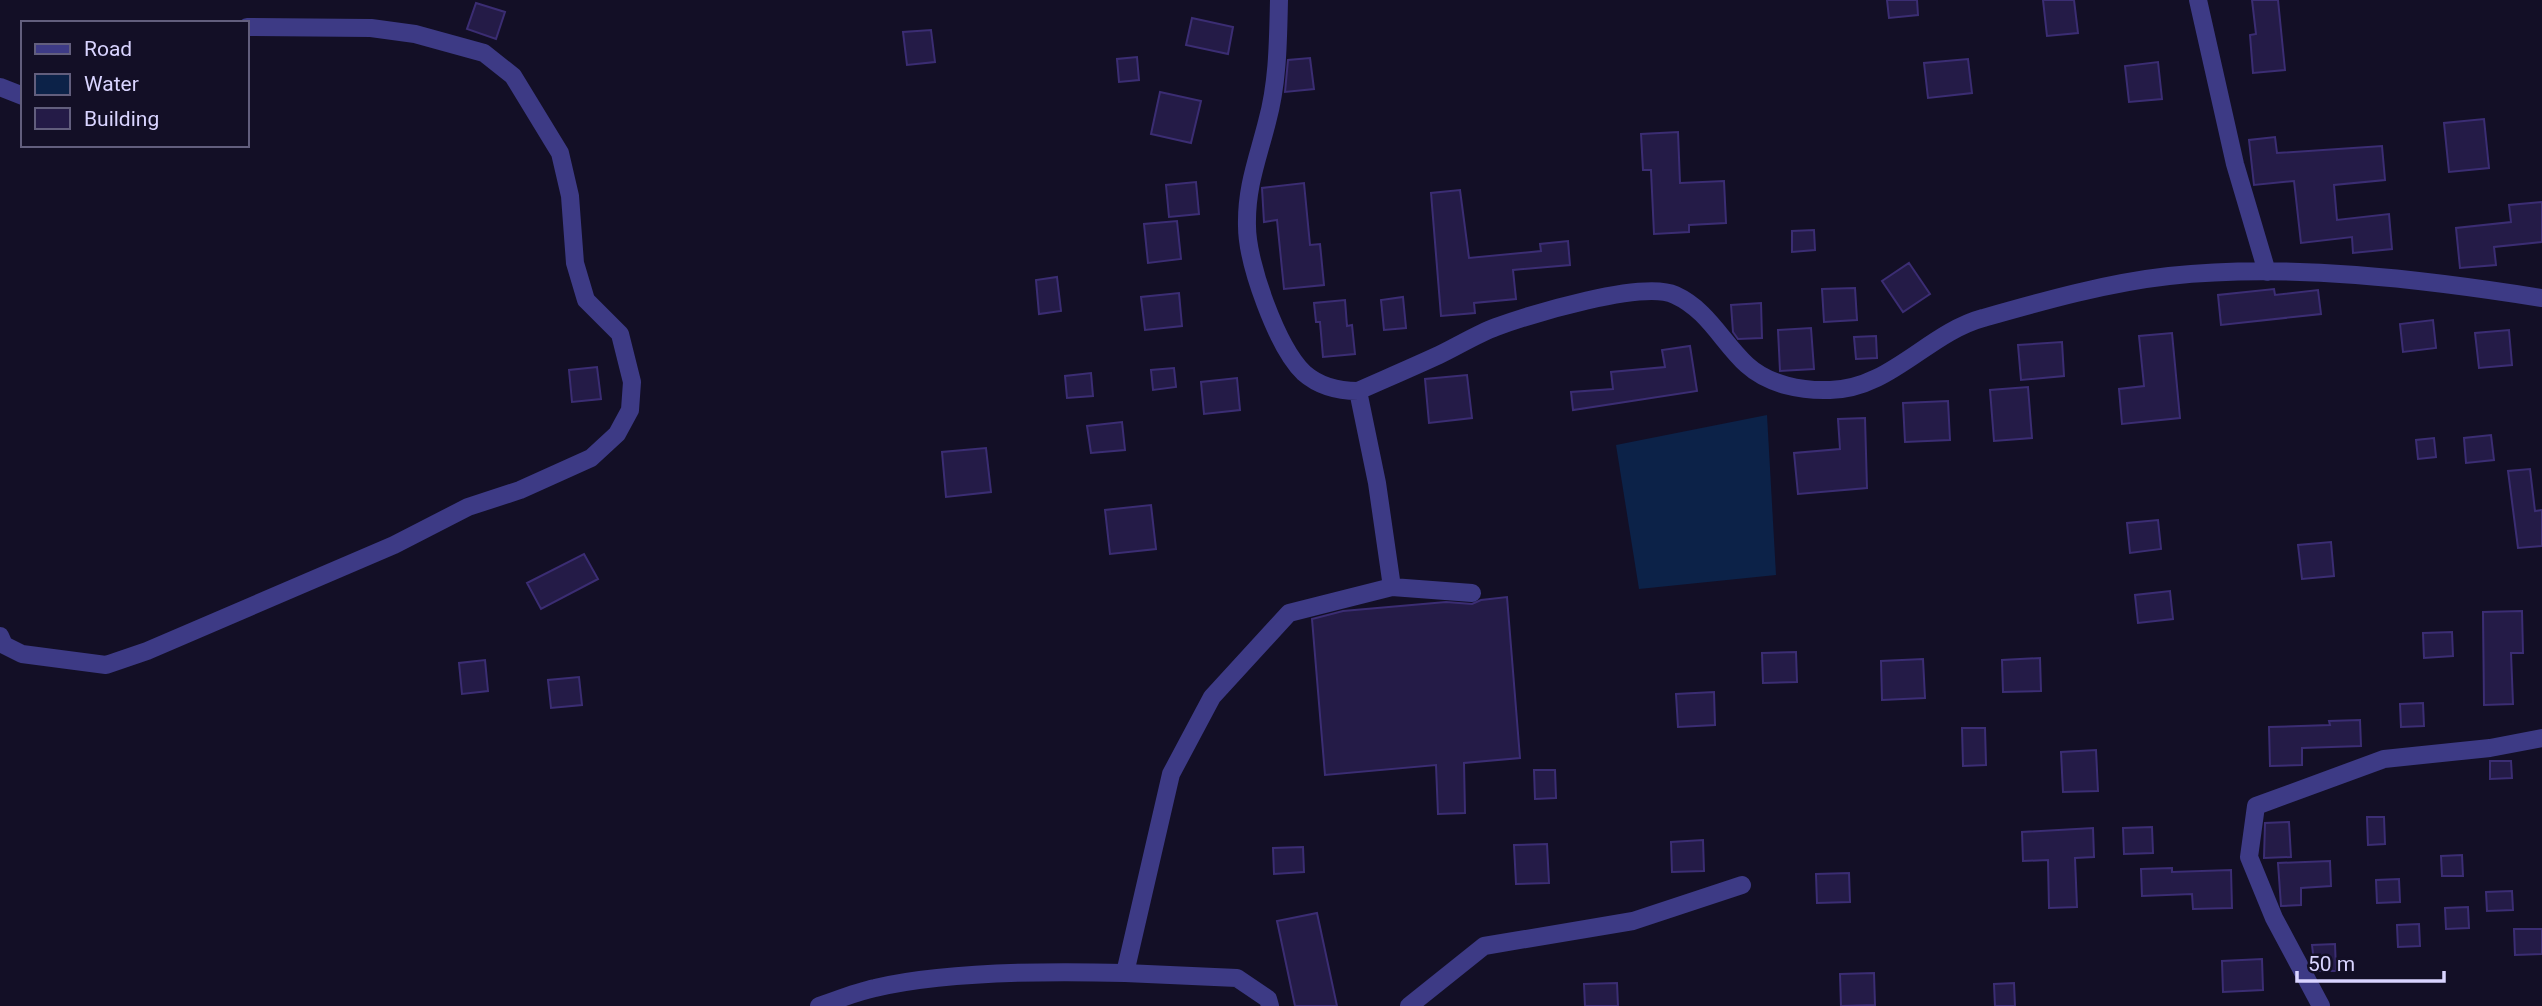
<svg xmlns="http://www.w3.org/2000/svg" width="2542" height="1006" font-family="Roboto,sans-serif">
<rect width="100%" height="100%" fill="#130f26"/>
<path fill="#0c2248" d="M1767 415 1776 575 1639 589 1616 445Z"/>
<path fill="#241b47" stroke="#3b2d73" stroke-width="2" d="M1887 0H1917L1918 15 1889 18Z
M2043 0H2074L2078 33 2047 36Z
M2252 0H2278L2285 70 2253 73 2250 35 2256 34Z
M476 3 505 12 496 39 467 29Z
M1192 18 1233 27 1228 54 1186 45Z
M931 30 935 62 907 65 903 32Z
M1137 57 1139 80 1119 82 1117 59Z
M1310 58 1314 89 1285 92 1288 60Z
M1968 59 1972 93 1928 98 1924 63Z
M2158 62 2162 99 2129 102 2125 66Z
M1160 92 1201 101 1191 143 1151 134Z
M2484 119 2489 168 2449 172 2444 123Z
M1678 132 1680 183 1724 181 1726 223 1689 225V232L1654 234 1651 170H1643L1641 134Z
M2275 137 2277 153 2382 146 2385 180 2334 185 2337 220 2389 214 2392 249 2353 253 2352 237 2301 243 2294 181 2254 185 2249 140Z
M1196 182 1199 214 1169 217 1166 185Z
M1304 183 1310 245 1320 244 1324 285 1284 289 1277 220 1264 222 1262 188Z
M1460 190 1469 258 1541 251 1540 244 1568 241 1570 265 1513 270 1516 299 1474 303 1475 313 1441 316 1431 193Z
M2542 202V242L2494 247 2496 265 2460 268 2456 228 2511 222 2509 205Z
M1177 221 1181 259 1148 263 1144 224Z
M1814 230 1815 250 1792 252V231Z
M1909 263 1930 294 1903 312 1882 281Z
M1057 277 1061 311 1039 314 1036 280Z
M1855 288 1857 320 1824 322 1822 289Z
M2274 289 2275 295 2318 290 2321 314 2221 325 2218 295Z
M1179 293 1182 326 1145 330 1141 297Z
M1403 297 1406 328 1384 330 1381 300Z
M1345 300 1347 326 1352 325 1355 354 1323 357 1320 322H1316L1314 303Z
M1761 303 1762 338 1738 339 1733 332 1731 305Z
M2433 320 2436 348 2403 352 2400 324Z
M1811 328 1814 369 1780 371 1778 330Z
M2509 330 2512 365 2479 368 2475 333Z
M2172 333 2180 418 2122 424 2119 389 2144 386 2139 336Z
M1876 336 1877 358 1856 359 1854 337Z
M2062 342 2064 376 2021 380 2018 345Z
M1690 346 1697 391 1573 410 1571 392 1613 389 1611 372 1665 367 1662 350Z
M597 367 601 399 572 402 569 370Z
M1174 368 1176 387 1153 390 1151 370Z
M1091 373 1093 396 1067 398 1065 376Z
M1467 375 1472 418 1429 423 1425 379Z
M1237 378 1240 410 1204 414 1201 382Z
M2028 387 2032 438 1994 441 1990 390Z
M1948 401 1950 440 1905 442 1903 403Z
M1865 418 1867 488 1798 494 1794 453 1840 449 1838 419Z
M1122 422 1125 450 1091 453 1087 426Z
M2491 435 2494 460 2466 463 2464 438Z
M2434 438 2436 457 2418 459 2416 440Z
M986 448 991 492 946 497 942 452Z
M2530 469 2535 511 2542 510V546L2518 548 2508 471Z
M1151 505 1156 549 1110 554 1105 510Z
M2158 520 2161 549 2130 553 2127 523Z
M2331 542 2334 576 2302 579 2298 545Z
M584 554 598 579 541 609 527 583Z
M2170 591 2173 619 2138 623 2135 595Z
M1507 597 1520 758 1464 763 1465 813 1438 814 1436 765 1325 775 1312 619 1343 611 1446 602 1472 604 1481 600Z
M2522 611 2523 653H2511L2513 704 2484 705 2483 612Z
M2452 632 2453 656 2424 658 2423 633Z
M1796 652 1797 682 1763 683 1762 653Z
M2040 658 2041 691 2003 692 2002 660Z
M1923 659 1925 698 1882 700 1881 661Z
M485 660 488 691 462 694 459 663Z
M579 677 582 705 551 708 548 680Z
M1714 692 1715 725 1678 727 1676 694Z
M2423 703 2424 726 2401 727 2400 704Z
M2360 720 2361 746 2302 748V765L2270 766 2269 727 2330 725 2329 721Z
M1962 728H1985L1986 765 1963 766Z
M2096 750 2098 791 2063 792 2061 752Z
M2490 761H2511L2512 778 2490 779Z
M1534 770H1555L1556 798 1535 799Z
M2367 817H2384L2385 844 2368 845Z
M2289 822 2291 857 2264 858 2265 823Z
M2152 827 2153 853 2124 854 2123 828Z
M2093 828 2094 857 2075 858 2077 907 2049 908 2048 860 2023 861 2022 832Z
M1703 840 1704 871 1672 872 1671 842Z
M1547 844 1549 883 1516 884 1514 845Z
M1303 847 1304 872 1274 874 1273 848Z
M2462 855 2463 876H2442L2441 856Z
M2330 861 2331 886 2301 888V905L2281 906 2278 863Z
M2172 868V872L2231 870 2232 908 2193 909 2192 894 2142 896 2141 869Z
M1849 873 1850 902 1817 903 1816 874Z
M2399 879 2400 902 2377 903 2376 880Z
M2512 891 2513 910 2487 911 2486 892Z
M2468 907 2469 928 2446 929 2445 908Z
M1317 913 1337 1006H1295L1277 921Z
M2419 924 2420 946 2398 947 2397 925Z
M2514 929H2542V954L2515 955Z
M2335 944 2336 971H2315L2312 945Z
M2262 959 2263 990 2223 992 2222 961Z
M1874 973 1875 1005 1841 1006 1840 974Z
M1617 983 1618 1006H1585L1584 984Z
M2014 983 2015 1006H1995L1994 984Z"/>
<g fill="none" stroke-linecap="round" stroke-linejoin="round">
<path stroke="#3d3a85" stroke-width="18" d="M1279 0C1278 41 1278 82 1267 122 1258 158 1246 187 1247 226 1247 263 1277 347 1304 373 1320 387 1339 391 1358 391 1385 379 1413 367 1439 355 1458 346 1477 334 1496 327 1532 314 1643 280 1675 295 1708 310 1722 342 1747 365 1769 385 1802 391 1830 390 1890 389 1928 333 1983 318 2043 301 2106 283 2169 276 2290 263 2422 279 2542 298
M2198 0 2235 164 2267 272
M0 87 23 96
M1392 587 1472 593
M0 636 4 645 22 654 106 665 147 651 394 545 468 507 520 490 591 458 617 434 630 410 632 382 620 334 586 300 575 263 570 196 560 153 513 76 484 53 415 34 371 28 247 27
M1125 973 1237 978 1268 999 1270 1006
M819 1006C837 1000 856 992 875 988 947 971 1051 971 1125 973L1171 774 1212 697 1289 613 1392 587 1377 483 1358 391
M1409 1006 1484 946 1633 921 1742 885
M2321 1006 2274 918 2249 857 2256 806 2384 759 2490 748 2542 738"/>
</g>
<rect x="21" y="21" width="228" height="126" fill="#130f26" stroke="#625e7d" stroke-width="2"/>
<rect x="35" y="44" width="35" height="10" fill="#3d3a85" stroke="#625e7d" stroke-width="2"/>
<text x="84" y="56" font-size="21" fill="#d9d4ff">Road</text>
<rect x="35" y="74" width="35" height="21" fill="#0c2248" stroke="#625e7d" stroke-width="2"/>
<text x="84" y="91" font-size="21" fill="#d9d4ff">Water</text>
<rect x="35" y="108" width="35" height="21" fill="#241b47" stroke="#625e7d" stroke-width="2"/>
<text x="84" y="126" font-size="21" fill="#d9d4ff">Building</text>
<path d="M2297 971v10h147v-10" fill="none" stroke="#d9d4ff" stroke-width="3.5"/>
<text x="2308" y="971" font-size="21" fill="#d9d4ff" stroke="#130f26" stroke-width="5" paint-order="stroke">50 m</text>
</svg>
